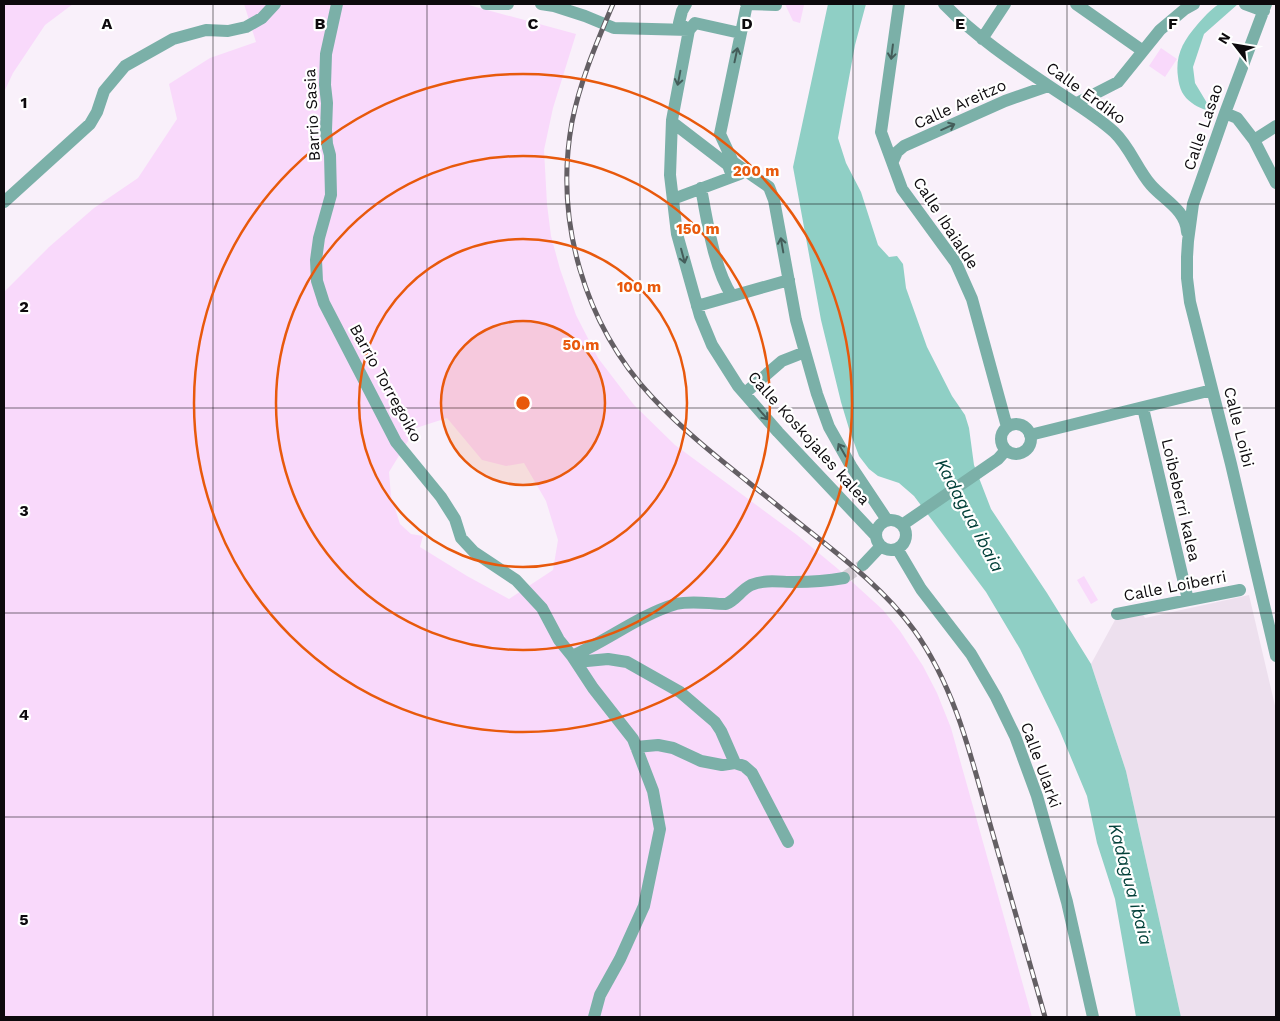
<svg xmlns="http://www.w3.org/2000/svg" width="1280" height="1021" font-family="'Work Sans',sans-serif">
<rect width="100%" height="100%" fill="#f9f0fa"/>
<path fill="#ede0ee" d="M1249 595 1276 710V1017H1181L1126 771 1091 664 1115 620 1142 613 1145 618Z"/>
<path fill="#f9d9fb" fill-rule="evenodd" d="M4 4H73L45 25 13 73 4 92Z
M244 4H465L576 34 553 108 544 150 547 204 551 236 560 269 576 315 598 358 634 405 675 445 797 535 838 569 883 610 900 631 923 666 937 693 951 728 1032 1017H4V292L49 247 94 208 138 178 177 119 169 84 210 58 256 42ZM447 418 482 460 506 466 524 463 546 501 558 540 553 570 509 599 467 576 420 547 423 536 411 534 400 524 391 496 389 472 416 428Z
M785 4 804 5 800 23 793 21Z
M1161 48 1177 59 1165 77 1149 66Z
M1084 576 1098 600 1091 604 1077 580Z"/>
<path fill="#8fcfc5" d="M828 4H866L855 45 838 138 846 163 861 192 878 245 889 257 897 256 903 264 906 288 927 347 952 396 965 415 969 428 974 465 991 509 1047 593 1091 664 1126 771 1181 1017H1136L1115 899 1097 843 1087 796 1059 729 1020 649 986 592 914 496 899 483 878 476 869 469 859 456 850 432 841 402 821 320 793 167Z
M1219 4H1238L1204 34 1193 67 1195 83 1213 113C1207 110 1198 108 1192 103 1183 97 1179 88 1178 77 1175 56 1183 41 1197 25 1204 17 1210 10 1219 4Z"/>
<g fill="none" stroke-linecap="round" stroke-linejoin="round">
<path stroke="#d6ced6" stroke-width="12" stroke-dasharray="12 6" stroke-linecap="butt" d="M844 578 863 565"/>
<path stroke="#7bb0a8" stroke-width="12" d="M337 4 326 54 325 85 327 103 326 130 327 144 330 155 331 195 319 238 316 260 317 281 324 303 396 442 441 497 455 519 461 538 474 552 516 580 542 608 559 640 572 656 593 688 633 739 653 791 660 829 644 906 620 959 600 995 594 1017
M486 4H508
M541 4 554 6 585 16 614 28 689 30
M686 4 682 11 679 23 689 30
M746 4 776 5
M747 4 720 134 733 162 769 187 774 200 796 320 817 394 829 427 851 466 887 520
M899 4 881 132 902 189 956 263 972 299 1007 427
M944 4C975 36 1012 61 1049 86 1071 101 1094 114 1114 132 1130 147 1137 169 1151 185 1164 200 1186 210 1187 232
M1076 4 1143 51
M1245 4 1264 11
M1266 4 1225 113 1193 204 1188 241 1187 257V278L1190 302 1231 464 1276 656
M689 30 672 120 670 175 677 234 700 316 712 345 738 386 778 432 875 535
M689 30 695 23 740 33
M982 39 1005 4
M1077 103 1118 82 1160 30 1185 9 1194 4
M1225 113 1237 118 1254 140 1276 183
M672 122 728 165 732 176
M1254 140 1276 126
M893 161 897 152 904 146 1005 101 1048 86
M701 188C707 220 714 269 732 296
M673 199 740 174
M4 202 90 124 97 112 104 91 125 66 173 39 206 30 228 31 246 27 262 18 275 4
M697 306 789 280
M745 393 782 361 805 352
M1143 408 1188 600
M1001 439a15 15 0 1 1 30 0a15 15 0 1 1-30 0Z
M1030 435 1212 390
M876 535a15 15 0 1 1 30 0a15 15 0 1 1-30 0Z
M902 525 998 459 1006 450
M898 550 921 589 971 654 996 697 1015 736 1037 796 1067 902 1093 1017
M863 565 880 547
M1117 614 1240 590
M572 656C607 641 639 615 676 604 693 600 710 604 726 604 736 600 741 590 751 585 765 579 780 582 794 582 811 582 827 581 844 578
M572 656 587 661 608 659 627 662 680 692 715 722 721 731 735 763
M636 747 658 745 673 748 701 761 722 765 735 763 744 766 752 773 788 842"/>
<defs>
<path id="rail" d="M613 4C597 42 580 81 572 122 554 220 584 324 652 397 691 439 739 474 783 510 828 547 879 582 914 630 954 686 970 752 988 817 1007 884 1026 950 1045 1017"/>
</defs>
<use href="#rail" stroke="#645f64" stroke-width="5"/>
<use href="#rail" stroke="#fff" stroke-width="3" stroke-dasharray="9" stroke-linecap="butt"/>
</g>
<defs><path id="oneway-shaft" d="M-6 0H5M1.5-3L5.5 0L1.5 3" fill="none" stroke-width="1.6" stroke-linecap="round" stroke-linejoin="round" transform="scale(1.25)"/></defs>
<g stroke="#445d5a">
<use href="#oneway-shaft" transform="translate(892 52) rotate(97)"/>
<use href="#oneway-shaft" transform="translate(736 55) rotate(-78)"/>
<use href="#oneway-shaft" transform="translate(679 78) rotate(101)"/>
<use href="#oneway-shaft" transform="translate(948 127) rotate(-24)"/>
<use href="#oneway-shaft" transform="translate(782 245) rotate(-100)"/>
<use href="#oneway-shaft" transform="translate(683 256) rotate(75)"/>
<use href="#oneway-shaft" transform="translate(763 414) rotate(49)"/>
<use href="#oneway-shaft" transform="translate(842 450) rotate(-120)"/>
</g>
<path fill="none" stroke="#0d0a0d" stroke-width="1" stroke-opacity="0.55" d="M213 4V1017M427 4V1017M640 4V1017M853 4V1017M1067 4V1017M4 204H1276M4 408H1276M4 613H1276M4 817H1276"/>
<circle cx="523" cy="403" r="82" fill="#e8590c" fill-opacity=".12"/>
<g fill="none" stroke="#e8590c" stroke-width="2.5">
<circle cx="523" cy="403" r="82"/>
<circle cx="523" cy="403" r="164"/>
<circle cx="523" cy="403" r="247"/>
<circle cx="523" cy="403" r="329"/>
</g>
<g text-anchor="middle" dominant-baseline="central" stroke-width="4.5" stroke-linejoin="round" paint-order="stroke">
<g font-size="16" fill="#0d0a0d" stroke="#fff">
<text transform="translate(1086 93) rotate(36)">Calle Erdiko</text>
<text transform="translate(960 104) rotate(-24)">Calle Areitzo</text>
<text transform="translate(312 115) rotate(-93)">Barrio Sasia</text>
<text transform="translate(1203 127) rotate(-71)">Calle Lasao</text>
<text transform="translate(946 223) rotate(57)">Calle Ibaialde</text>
<text transform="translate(386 383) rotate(61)">Barrio Torregoiko</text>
<text transform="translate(1239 427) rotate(76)">Calle Loibi</text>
<text transform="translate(809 438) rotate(48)">Calle Koskojales kalea</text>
<text transform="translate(1181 500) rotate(77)">Loibeberri kalea</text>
<text transform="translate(1175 586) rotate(-11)">Calle Loiberri</text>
<text transform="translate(1041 765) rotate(70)">Calle Ularki</text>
</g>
<g font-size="18" font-style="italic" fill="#024039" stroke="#fff">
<text transform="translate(970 515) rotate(62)">Kadagua ibaia</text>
<text transform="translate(1131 884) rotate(75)">Kadagua ibaia</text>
</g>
</g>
<g font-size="16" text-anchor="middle" font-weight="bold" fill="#0d0a0d" stroke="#fff" stroke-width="4.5" stroke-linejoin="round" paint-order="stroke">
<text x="107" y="29">A</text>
<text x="320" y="29">B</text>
<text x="533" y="29">C</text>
<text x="747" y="29">D</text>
<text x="960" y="29">E</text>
<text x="1173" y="29">F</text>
<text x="24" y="108">1</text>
<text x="24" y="312">2</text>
<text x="24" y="516">3</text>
<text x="24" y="720">4</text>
<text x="24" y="925">5</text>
</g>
<circle cx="523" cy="403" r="8" fill="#e8590c" stroke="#fff" stroke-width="2.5"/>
<g font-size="15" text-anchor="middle" font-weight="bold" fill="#e8590c" stroke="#fff" stroke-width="4.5" stroke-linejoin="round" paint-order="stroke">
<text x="756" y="176">200 m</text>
<text x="698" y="234">150 m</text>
<text x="639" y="292">100 m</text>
<text x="581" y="350">50 m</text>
</g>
<rect width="1280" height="1021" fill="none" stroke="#0d0a0d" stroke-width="10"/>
<g transform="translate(1235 45) rotate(301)" stroke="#ffffff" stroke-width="4" paint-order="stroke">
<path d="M0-4L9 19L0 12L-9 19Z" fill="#0d0a0d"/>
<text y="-8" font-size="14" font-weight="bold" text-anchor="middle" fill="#0d0a0d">N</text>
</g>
</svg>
